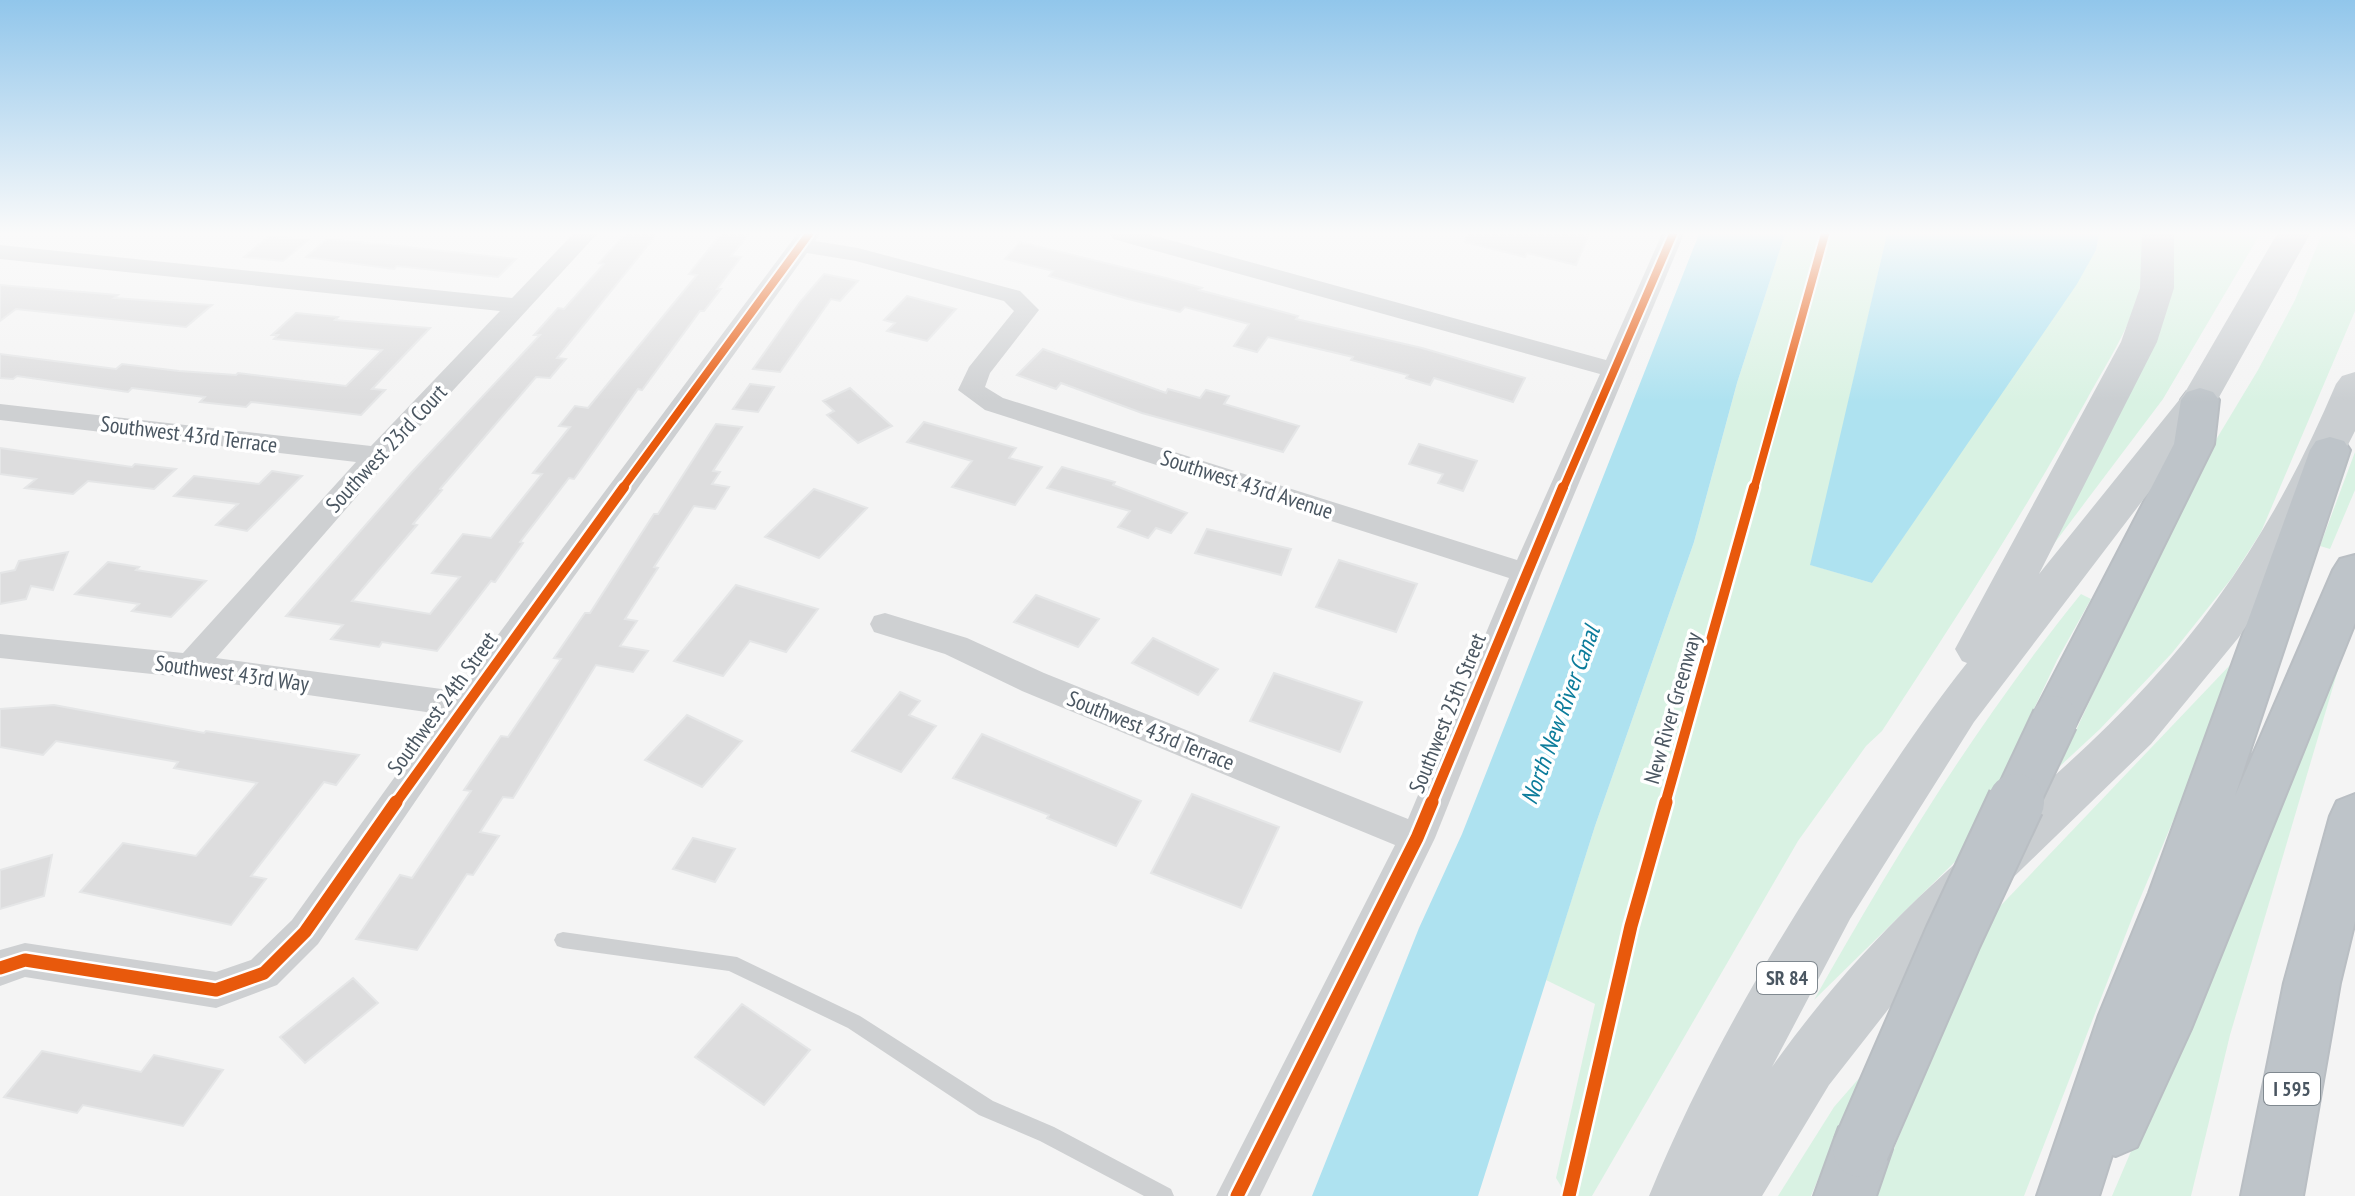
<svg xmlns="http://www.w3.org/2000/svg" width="2355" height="1196" font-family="'PT Sans Narrow',sans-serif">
<rect width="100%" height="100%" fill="#f4f4f4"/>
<path fill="#d9f2e3" d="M1785 234H1887L1811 565 1872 583 2096 250 2099 234H2143C2143 248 2144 263 2142 277 2136 320 2107 362 2087 399 2024 513 1954 622 1882 731L1866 746 1798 841 1592 1196H1567L1556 1178 1595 1004 1546 980 1595 826 1694 542 1737 383Z
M2166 234H2260L2163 399 2053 545Z
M2322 234H2344L2355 245V311L2261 532 2231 579 2172 653 2100 729 2059 767 2193 478 2258 370 2295 300Z
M2355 452V490L2330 549 2320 546Z
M2081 594 2091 599 2057 660 1968 849 1814 1000C1893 859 1979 720 2081 594Z
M2334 650 2343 653 2230 1035 2191 1196H2112L2207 973Z
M2231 664 2238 668 2136 908 2024 1196H1875L1986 921Z
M1861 1076 1811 1196H1778L1834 1107Z"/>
<path fill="#aee2f0" d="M1699 234H1785L1737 383 1694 542 1595 826 1478 1196H1312L1419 928 1462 834Z
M1887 234H2099L2096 250 2077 284 1872 583 1810 565Z"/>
<path fill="#ddddde" stroke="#e5e6e7" stroke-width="2" d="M625 234H657L557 358 566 359 550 378 536 377 440 489 442 490 413 524 417 525 352 601 430 614 460 577 432 573 463 534 491 538 542 474 533 473 570 427 559 426 575 406 588 408 697 275 689 274 721 234H749L731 256 741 257 717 289H721L704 311H700L642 390 638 389 574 479 569 478 520 542 523 543 495 582 491 581 437 651 382 642 379 647 331 639 343 625 286 616 412 472 540 335H534L558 308 564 309 604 264 599 263Z
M1466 234H1589L1576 265 1527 253 1525 257 1465 242Z
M269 236 308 240 283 261 244 257Z
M327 239 398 246 516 259 498 277 397 266 394 269 306 257Z
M1020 242 1166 278 1202 288 1199 290 1298 316 1296 319 1422 348 1525 378 1513 402 1434 378 1430 385 1406 378 1408 375 1351 360 1353 357 1268 337 1257 352 1234 346 1249 324 1185 307 1180 312 1128 299 1049 276 1053 271 1005 259Z
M824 274 858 281 840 301 831 299 780 372 753 369 800 302Z
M0 285 118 295 114 298 212 305 186 327 16 309 0 321Z
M907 296 956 309 927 341 887 331 895 323 884 320Z
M296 313 338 317 335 320 430 328 372 389 385 390 361 415 251 402 246 407 200 402 205 397 132 388 128 392 17 376 13 379 0 378V354L116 369 122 364 179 371 236 375 238 373 346 386 382 350 274 339 278 335H272Z
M1043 349 1166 393 1168 389 1200 398 1206 390 1229 396 1224 404 1299 426 1283 452 1142 413 1061 383 1056 389 1017 375Z
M750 384 774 387 758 412 733 409Z
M850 388 892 426 858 443 827 415 834 411 823 401Z
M924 422 1016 448 1009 458 1042 467 1015 505 952 487 972 461 907 442Z
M716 424 742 427 713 471 720 472 712 484 729 487 715 509 694 506 654 567 658 568 625 619 637 621 620 646 648 651 633 672 596 665 513 798 503 797 480 832 499 836 473 875 467 874 417 950 356 939 400 875 412 878 471 791 464 790 501 736 508 737 561 659 554 658 585 613H590L654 514H658Z
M1419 444 1477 461 1463 491 1438 483 1443 474 1409 464Z
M0 448 132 467 135 464 176 469 154 489 88 481 73 494 25 488 36 479 0 474Z
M1062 467 1115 482 1113 485 1187 513 1171 533 1156 528 1148 538 1118 527 1130 511 1047 488Z
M272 471 302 476 247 531 216 525 238 504 174 496 194 476 259 484Z
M814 489 867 508 819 558 765 537Z
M1207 529 1291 549 1281 575 1195 553Z
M68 552 53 590 31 586 26 599 0 604V573L15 570 19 561Z
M1339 560 1417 584 1396 632 1316 607Z
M108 562 139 567 136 570 206 581 171 617 132 611 139 604 75 594Z
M736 585 818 609 786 652 750 641 723 676 674 661Z
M1036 595 1099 619 1078 647 1014 622Z
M1153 638 1218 669 1198 695 1132 663Z
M1274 673 1362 702 1340 752 1250 721Z
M900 692 920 701 909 715 936 726 901 772 852 751Z
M54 705 204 733 206 731 359 755 336 785 324 782 251 876 266 879 231 925 80 892 123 843 196 856 257 783 174 768 178 762 56 741 43 755 0 747V709Z
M687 715 742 741 702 787 645 760Z
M982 734 1141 801 1116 846 1047 818 1049 815 953 778Z
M1192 794 1279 827 1241 908 1151 873Z
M693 838 735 849 715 882 673 869Z
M52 855 44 896 0 909V870Z
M353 978 378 1003 305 1063 280 1037Z
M742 1004 810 1050 764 1105 695 1057Z
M42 1051 141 1072 154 1055 223 1070 183 1126 83 1105 77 1113 4 1097Z"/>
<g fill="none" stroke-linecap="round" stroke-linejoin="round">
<defs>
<path id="motorway" d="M2200 388 2213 392 2219 400 2214 444 2072 732 2055 738 2038 732 2031 719 2174 444 2181 400 2187 392Z
M2330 437 2344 441 2350 450 2235 796 2333 570 2340 559 2355 555V623L2191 1029 2137 1147 2116 1156 2112 1155 2099 1196H2037L2099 1015 2149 893 2310 450 2316 441Z
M2355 794V921L2340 983 2303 1196H2241L2284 983 2330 816 2337 801Z
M1861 1118 1883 1127 1892 1149 1876 1196H1814L1839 1127Z"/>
</defs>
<use href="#motorway" stroke="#b9bec3" stroke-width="4"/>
<path fill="#ced0d2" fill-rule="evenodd" d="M563 932 737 957 860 1016 993 1101 1054 1127 1171 1189 1174 1196H1144L1040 1141 979 1115 848 1028 729 971 563 948 557 946 554 940 557 934Z"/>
<path fill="#ced0d2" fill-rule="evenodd" d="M573 234H597L387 462 216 658 456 691 797 234H820L815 241 858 248 1020 291 1039 310 990 373 985 387 1003 398 1517 560 1600 374 1113 239 1110 234H1148L1606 360 1662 234H1684L1541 573 1435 838 1260 1196H1216L1395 845 1022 691 945 654 874 632 870 624 874 616 885 613 967 638 1044 673 1408 819 1509 578 985 410 958 390 969 367 1014 311 1004 301 856 261 807 253 475 714 318 944 277 985 216 1008 25 977 0 986V950L25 943 216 972 251 960 292 920 440 714 190 678 0 658V634L183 653 356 462 0 420V404L371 446 500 311 0 259V245L512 298Z"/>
<path fill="#caced1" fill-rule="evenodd" d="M2142 234H2174V288L2157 342 2039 574 2184 394 2277 234H2310L2213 408 1974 722 1850 919 1772 1067C1815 1006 1864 950 1918 898 1994 826 2077 762 2148 684 2230 595 2289 495 2336 384L2342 376 2355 372V431L2295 550 2239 637 2151 744 1958 931 1901 993 1829 1085 1762 1196H1649C1705 1059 1782 930 1865 807 1898 758 1930 709 1967 663L1962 661 1955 649 2121 342 2140 288Z"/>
<use href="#motorway" fill="#bec4c9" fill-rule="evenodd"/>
<defs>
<path id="motorway-bridge-far1" d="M2015 804 2055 719"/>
<path id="motorway-bridge" d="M1861 1149 1953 937 2016 802"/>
</defs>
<use href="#motorway-bridge-far1" stroke="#b9bec3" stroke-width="49" stroke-linecap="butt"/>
<use href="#motorway-bridge" stroke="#b9bec3" stroke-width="60" stroke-linecap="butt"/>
<use href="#motorway-bridge-far1" stroke="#bec4c9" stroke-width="45"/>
<use href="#motorway-bridge" stroke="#bec4c9" stroke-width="56"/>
<defs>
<path id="cycleway-far2" d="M622 489 809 234
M1563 489 1673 234
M1754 489 1825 234"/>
<path id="cycleway-far1" d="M395 804 624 487
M1431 804 1563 487
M1665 804 1754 487"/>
<path id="cycleway" d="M0 968 25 960 216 990 264 973 305 932 396 802
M1237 1196 1417 838 1432 802
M1569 1196 1631 926 1666 802"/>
</defs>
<use href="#cycleway-far2" stroke="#fff" stroke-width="12"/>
<use href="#cycleway-far1" stroke="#fff" stroke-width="15"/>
<use href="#cycleway" stroke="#fff" stroke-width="18"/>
<use href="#cycleway-far2" stroke="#e8590c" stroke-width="8"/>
<use href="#cycleway-far1" stroke="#e8590c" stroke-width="10"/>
<use href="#cycleway" stroke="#e8590c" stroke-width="13"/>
</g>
<linearGradient id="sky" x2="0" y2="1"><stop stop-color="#91c6eb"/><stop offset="0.58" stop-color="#fafafa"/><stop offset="1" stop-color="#fafafa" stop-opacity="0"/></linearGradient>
<rect width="2355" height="402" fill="url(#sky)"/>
<g text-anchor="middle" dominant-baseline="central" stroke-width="7" stroke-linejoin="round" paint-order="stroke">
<g fill="#fff" stroke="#808990" stroke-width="2">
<rect x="1757" y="962" width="60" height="32" rx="6"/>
<rect x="2264" y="1073" width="56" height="32" rx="6"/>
</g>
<g font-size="20" font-weight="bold" fill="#4a5661">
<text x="1787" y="978">SR 84</text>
<text x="2292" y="1089">I 595</text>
</g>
<g font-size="22" fill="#4a5661" stroke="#fff">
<text transform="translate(189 434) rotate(7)">Southwest 43rd Terrace</text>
<text transform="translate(386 448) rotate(-47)">Southwest 23rd Court</text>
<text transform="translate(1247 484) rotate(18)">Southwest 43rd Avenue</text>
<text transform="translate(232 673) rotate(8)">Southwest 43rd Way</text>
<text transform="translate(442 703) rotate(-54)">Southwest 24th Street</text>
<text transform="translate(1672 708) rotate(-74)">New River Greenway</text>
<text transform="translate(1447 713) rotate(-68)">Southwest 25th Street</text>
<text transform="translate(1151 730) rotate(22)">Southwest 43rd Terrace</text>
</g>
<g font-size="24" font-style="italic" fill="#0c7c9b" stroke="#fff">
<text transform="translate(1560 715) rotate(-70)">North New River Canal</text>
</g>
</g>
</svg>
